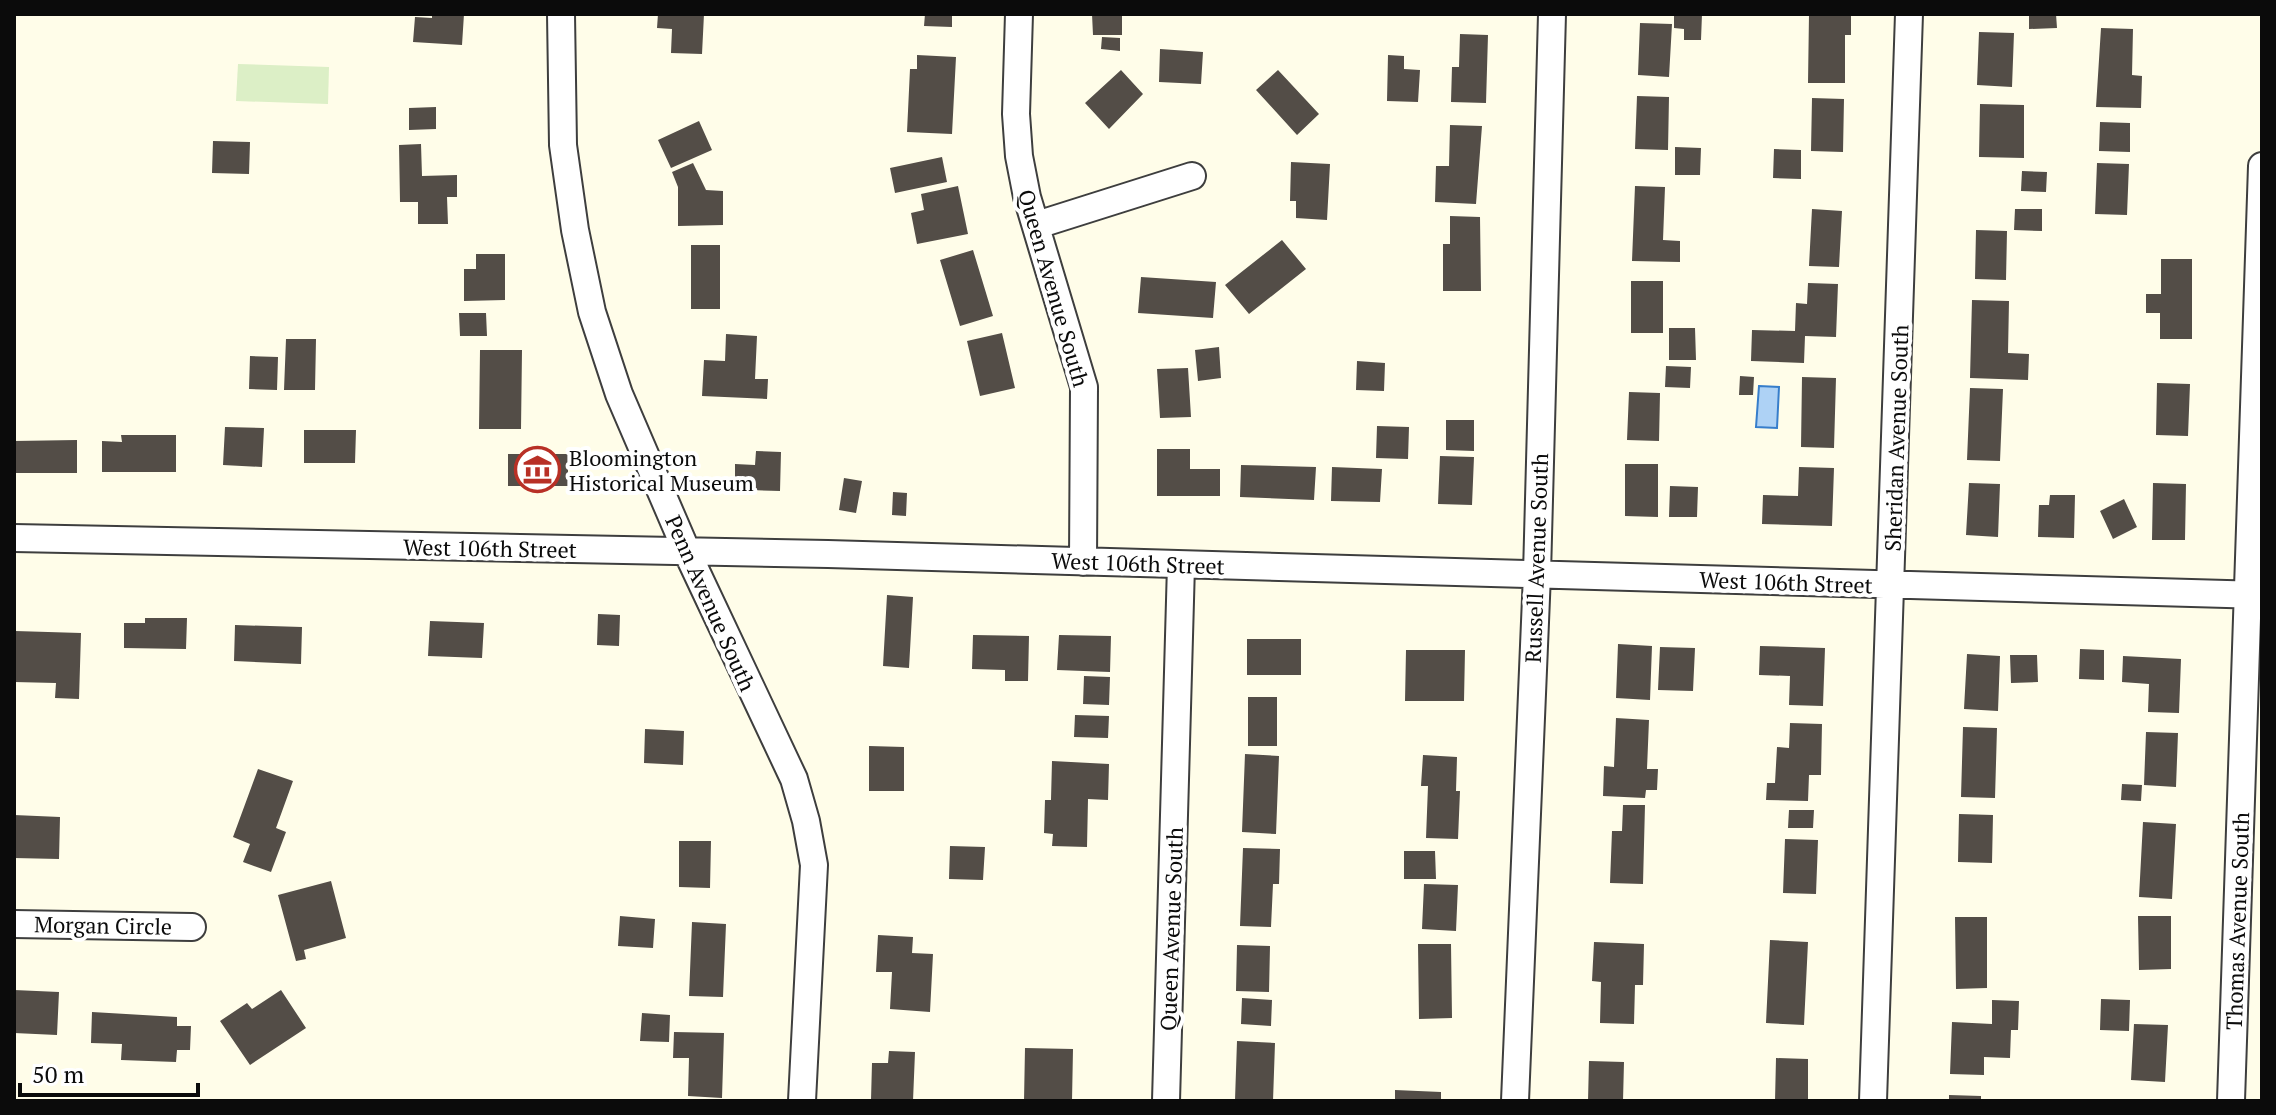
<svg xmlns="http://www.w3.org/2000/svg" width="2276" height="1115" font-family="'PT Serif',serif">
<rect width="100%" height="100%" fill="#fffde9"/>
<path fill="#dcefc6" d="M238 64 329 67 328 104 236 101Z"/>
<path fill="#aed2f5" stroke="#377ecb" stroke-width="2" d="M1759 386 1779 387 1777 428 1756 427Z"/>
<path fill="#534d47" d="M432 14H464L462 45 413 42 415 17 432 18Z
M658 14H704L702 54 671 53 672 29 657 28Z
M925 14H952V27L924 26Z
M1092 14H1122V35H1093Z
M1674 14H1702L1701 40H1684V29L1674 28Z
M1809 14H1851V35H1845V83H1808Z
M2029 14H2056L2057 28 2029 29Z
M1640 23 1672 24 1669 77 1638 75Z
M2101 28 2133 29 2132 75 2142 76 2141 108 2096 107Z
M1979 32 2014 33 2012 87 1977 85Z
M1460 34 1488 35 1486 103 1451 102 1452 67H1459Z
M1102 37 1120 38V51L1101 49Z
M1160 49 1203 52 1201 84 1159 82Z
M917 55 956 57 952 134 907 132 910 69H917Z
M1388 55 1404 56V69L1420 70 1418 102 1387 101Z
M1121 70 1143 94 1109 129 1085 103Z
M1278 70 1319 114 1297 135 1256 90Z
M1637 96 1669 97 1668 150 1635 149Z
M1812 98 1844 99 1843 152 1811 151Z
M1980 104 2024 105V158L1979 157Z
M436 107V129L409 130V108Z
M699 121 712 150 671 168 658 140Z
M2100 122 2130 123V152L2099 151Z
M1450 125 1482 126 1476 204 1435 202 1436 166H1449Z
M213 141 250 142 249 174 212 173Z
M421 144 422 176 457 175V197H447L448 224H418V202H400L399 145Z
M1675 147 1701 148 1700 175H1675Z
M1774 149 1801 150V179L1773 178Z
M942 157 947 182 895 193 890 168Z
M1291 162 1330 164 1327 220 1296 218V201H1290Z
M693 163 706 190 723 191V225L678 226V187L672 172Z
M2097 163 2129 164 2127 215 2095 214Z
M2022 171 2047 172 2046 192 2021 191Z
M958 186 968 234 917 244 911 213 924 210 921 194Z
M1635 186 1665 187 1663 240 1680 241V262L1632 261Z
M1812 209 1842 211 1839 267 1809 266Z
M2015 209H2042V231L2014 230Z
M1450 216 1480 217 1481 291H1443V244H1450Z
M1976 230 2007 231 2006 280 1975 279Z
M1282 240 1306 269 1249 314 1225 285Z
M691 245H720V309H691Z
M973 250 993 316 960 326 940 260Z
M476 254H505V300L464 301V269H476Z
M2161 259H2192V339H2160V313H2146V294H2161Z
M1141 277 1216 282 1213 318 1138 313Z
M1631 281H1663V333H1631Z
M1808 283 1838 284 1836 337 1805 336 1804 363 1751 361 1752 330 1795 331 1796 303 1807 304Z
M1972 300 2009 301 2008 353 2029 354 2028 380 1970 378Z
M459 313H486L487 336H460Z
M1669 328H1695L1696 360H1669Z
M1002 333 1015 388 980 396 967 341Z
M726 334 757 336 755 379H768L767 399 702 396 704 360 725 361Z
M286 339H316L315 390H284Z
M1219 347 1221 378 1198 381 1195 350Z
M480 350H522L521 429H479Z
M250 356 278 357 277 390 249 389Z
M1357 361 1385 363 1384 391 1356 390Z
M1666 366 1691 367 1690 388 1665 387Z
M1188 368 1191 417 1160 418 1157 369Z
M1740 376 1754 377 1753 395H1739Z
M1802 377 1836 378 1834 448 1801 447Z
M2157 383 2190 384 2188 436 2156 435Z
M1970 388 2003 389 2000 461 1967 460Z
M1629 392 1660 393 1659 441 1627 440Z
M1446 420H1474V451L1446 450Z
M1377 426 1409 427 1408 459 1376 458Z
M225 427 264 428 262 467 223 465Z
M304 430H356L355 463H304Z
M121 435H176V472H102V441L122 442Z
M77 440V473H14V441Z
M1157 449H1190V469H1220V496H1157Z
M756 451 781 452 780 491 749 490 750 481 735 480V464L755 465Z
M508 454H568V486H508Z
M1440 456 1474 457 1472 505 1438 504Z
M1625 464H1658V517L1625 516Z
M1241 465 1316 467 1314 500 1240 497Z
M1332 467 1382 469 1380 502 1331 501Z
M1799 467 1834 468 1832 526 1762 524 1763 495 1798 496Z
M844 478 862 481 856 513 839 510Z
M1969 483 2000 484 1998 537 1966 535Z
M2153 483 2186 484 2185 540H2152Z
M1670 486 1698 487 1697 517H1669Z
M893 492 907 493 906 516 892 515Z
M2050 495H2075L2074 538 2038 537 2039 505H2049Z
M2124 499 2137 527 2113 539 2100 511Z
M887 595 913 597 909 668 883 666Z
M598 614 620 615 619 646 597 645Z
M145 618H187L186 649 124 648V623H145Z
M430 621 484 623 482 658 428 656Z
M235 625 302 627 301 664 234 661Z
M15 631 81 633 79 699 55 698 56 683 14 682Z
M973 635 1029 636 1028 681H1005V670L972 669Z
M1059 635 1111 636 1110 672 1057 670Z
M1247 639H1301V675H1247Z
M1618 644 1652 646 1650 700 1616 698Z
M1760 646 1825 648 1823 706 1789 705 1790 676 1759 675Z
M1660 647 1695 648 1693 691 1658 690Z
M2080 649 2104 650V680L2079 679Z
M1406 650H1465L1464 701H1405Z
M1967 654 2000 656 1998 711 1964 709Z
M2010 655H2037L2038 682 2011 683Z
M2123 656 2181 659 2179 713 2148 712 2149 684 2122 682Z
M1084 676 1110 677 1109 705 1083 704Z
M1248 697H1277V746H1248Z
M1075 715 1109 716 1108 738 1074 737Z
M1616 718 1649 720 1647 769H1658L1657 790H1646L1645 798 1603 796 1604 766 1614 767Z
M1790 723 1822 724 1821 775H1809L1808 801 1766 800 1767 783H1775L1777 747 1789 748Z
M1963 727 1997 728 1995 798 1961 797Z
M645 729 684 731 683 765 644 763Z
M2146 732 2178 733 2176 787 2144 785Z
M869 746 904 747V791H869Z
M1245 754 1279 756 1276 834 1242 832Z
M1423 755 1457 757 1456 791H1460L1458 839 1426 838 1428 786H1421Z
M1052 761 1109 764 1108 800 1088 799 1087 847 1052 846 1053 834 1044 833 1045 800H1051Z
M258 769 293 781 276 828 286 832 271 872 243 862 250 844 233 837Z
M2122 784 2142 785 2141 801 2121 800Z
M1623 805H1645L1643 884 1610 883 1612 831H1622Z
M1789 810H1814L1813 828H1788Z
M1959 814 1993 815 1992 863 1958 862Z
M14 815 60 817 59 859 14 858Z
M2143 822 2176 824 2172 899 2139 897Z
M1785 839 1818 840 1816 894 1783 893Z
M679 841H711L710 888 679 887Z
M950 846 985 847 983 880 949 879Z
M1243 848 1280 849 1279 884H1273L1271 927 1240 926Z
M1404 851H1435L1436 879H1404Z
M331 881 346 938 304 950 306 959 296 961 278 895Z
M1424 884 1458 885 1456 931 1422 929Z
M620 916 655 919 653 948 618 946Z
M2138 916H2171V969L2139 970Z
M1955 917H1987V988L1956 989Z
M692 922 726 924 723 997 689 996Z
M878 935 913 937 912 953 933 954 930 1012 890 1009 892 972H876Z
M1770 940 1808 942 1804 1025 1766 1023Z
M1594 942 1644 944 1643 985H1635L1634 1024 1600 1023 1601 982 1592 981Z
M1418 944H1451L1452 1018 1419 1019Z
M1237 945 1270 946 1269 992 1236 991Z
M14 990 59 992 57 1035 14 1033Z
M281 990 306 1028 250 1065 220 1021 247 1003 252 1009Z
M1242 998 1272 1000 1271 1026 1241 1024Z
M2101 999 2130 1000 2129 1031 2100 1030Z
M1992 1000 2019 1001 2018 1030H2011L2010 1058 1984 1057V1075L1950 1074 1952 1022 1992 1024Z
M92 1012 177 1017V1026H191L190 1050H177L176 1062 121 1060 122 1044 91 1043Z
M642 1013 670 1015 669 1042 640 1041Z
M2134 1024 2168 1025 2165 1082 2131 1080Z
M674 1032 724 1033 722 1098 688 1096 689 1058H673Z
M1237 1041 1275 1043 1273 1101 1235 1100Z
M1025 1048 1073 1049 1072 1101H1024Z
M889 1051 915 1052 913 1101 871 1100 872 1063H888Z
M1776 1058 1808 1059V1101H1775Z
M1589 1061 1624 1062 1623 1101H1588Z
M1395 1090 1441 1092V1101H1395Z
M1949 1095 1981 1096V1101H1949Z"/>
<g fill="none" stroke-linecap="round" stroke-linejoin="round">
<defs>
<path id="minor" d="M561 14 563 145 575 230 592 312 619 394 687 552 794 779 806 821 814 865 802 1101
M1019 14 1016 114 1019 156 1027 197 1084 387 1083 562
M1037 225 1192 176
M14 538 828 554 2262 595
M14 924 192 927
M1166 1101 1181 565
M1515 1101 1537 574 1552 14
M1873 1101 1909 14
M2231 1101 2262 166"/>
</defs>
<use href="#minor" stroke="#3e3e3e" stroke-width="30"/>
<use href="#minor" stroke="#fff" stroke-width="26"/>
</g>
<defs>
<symbol id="museum-ring" viewBox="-11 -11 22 22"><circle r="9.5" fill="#fff" stroke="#b83026" stroke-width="1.5"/><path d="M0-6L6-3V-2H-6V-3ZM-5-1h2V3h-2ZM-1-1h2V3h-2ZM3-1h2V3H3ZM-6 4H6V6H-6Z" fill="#b83026"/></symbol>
</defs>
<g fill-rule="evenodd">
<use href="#museum-ring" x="512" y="444" width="51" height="51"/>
</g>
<g text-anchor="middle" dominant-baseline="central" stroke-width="8" stroke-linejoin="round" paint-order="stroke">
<g font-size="22" fill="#0b0b0b" stroke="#fff">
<text transform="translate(1054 288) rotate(74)">Queen Avenue South</text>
<text transform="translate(1896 438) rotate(-88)">Sheridan Avenue South</text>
<text transform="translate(490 548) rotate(1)">West 106th Street</text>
<text transform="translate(1536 558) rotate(-88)">Russell Avenue South</text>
<text transform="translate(1138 563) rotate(2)">West 106th Street</text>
<text transform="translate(1786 582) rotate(2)">West 106th Street</text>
<text transform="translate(711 603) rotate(66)">Penn Avenue South</text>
<text transform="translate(2237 921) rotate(-88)">Thomas Avenue South</text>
<text transform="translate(103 925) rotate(1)">Morgan Circle</text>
<text transform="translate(1171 929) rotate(-88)">Queen Avenue South</text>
</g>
<g font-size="22" fill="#0b0b0b" stroke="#fff" text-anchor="start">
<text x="569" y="457">Bloomington<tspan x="569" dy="25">Historical Museum</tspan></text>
</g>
</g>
<rect width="2276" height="1115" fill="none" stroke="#0b0b0b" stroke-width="32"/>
<path d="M20 1083v12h178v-12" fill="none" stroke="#0b0b0b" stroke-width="4"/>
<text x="32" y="1083" font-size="24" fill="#0b0b0b" stroke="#ffffff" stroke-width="6" paint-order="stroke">50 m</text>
</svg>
